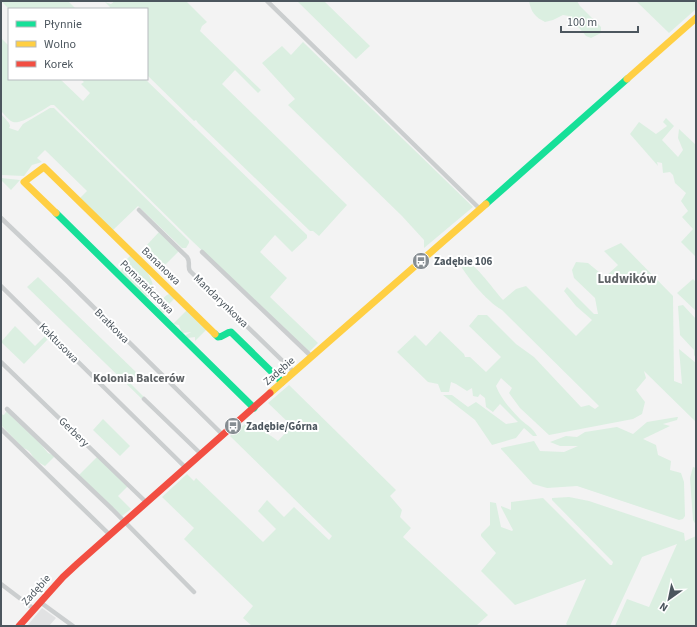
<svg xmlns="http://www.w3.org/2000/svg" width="697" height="627" font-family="'Source Sans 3',sans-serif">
<rect width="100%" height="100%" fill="#f3f3f3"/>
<path fill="#e1e2e3" d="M42 608 56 618 49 626H27Z"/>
<path fill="#dbefe1" d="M1 1H68L76 9H9Z
M115 1H186L207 22 202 26 200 31 261 90 258 93 235 70 222 84 347 205 319 236 313 231H310L198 123 196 120 194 121 147 75V9H109L110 7 105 2 111 4Z
M297 1H324L370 46 356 59Z
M529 1H577L580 6 601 27V33L591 38 586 36 569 16 563 15 553 20 545 22C535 17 531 12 529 1Z
M636 1H695L696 9 669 33Z
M1 38 9 46V79H60L83 101 90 93 81 84 84 82 81 79H145L307 235V238L292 252 275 235 260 252 287 278 270 297 318 343 309 352 191 240 54 105H51C44 109 21 125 13 122 9 121 4 114 1 111Z
M303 42 473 207 424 248V240L402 216 288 105 295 99 262 63 282 46 291 55Z
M50 108H54L56 110 189 241V243L186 248H182L138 206 112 231 79 199 87 191 45 150 37 158 42 162 32 165 24 176 1 175V114L9 123 10 126 9 128 18 131 23 124Z
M666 118 674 126 662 140 678 157 683 150 678 138 679 129 696 145V257L681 242 693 229 682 217 688 211 681 201 686 193 675 183 673 175 670 172 663 173 662 163 657 162 658 166 630 134 639 122 656 134 667 126 663 122Z
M1 178 20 180 11 190 1 180Z
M159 232 179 251 164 266 145 247Z
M621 243 673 296 674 381 682 384 679 349 696 363V422L644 371 646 378 636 390 645 402 642 414 633 419 549 435 520 408 509 393 512 388 501 378 496 386C501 399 511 410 521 420 528 426 533 428 537 436H533L524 428 516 438 492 445 475 420 443 395H452L468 407 476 402 506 424 518 422 500 404 493 412 486 407 485 398 480 394 478 397 473 396 472 388 467 391 456 384 451 382 449 392H441L438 384 428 382 397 352 415 335 426 346 440 331 464 354 465 357H470L486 372 501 357 469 326 478 315H487L516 344 534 357 581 407 589 405 595 409 599 406 502 310C485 300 467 277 457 260L458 257C474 260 492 288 503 300L516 289 526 286 576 336 592 320 576 306 564 291 567 287 594 314H598L595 298 574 278 572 270 576 262 588 263 605 277 618 265 604 251Z
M132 254C140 264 161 283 150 296L146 297 118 273 126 265 124 262Z
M38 277 139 375 131 384 145 398 143 400 27 287Z
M693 279 696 282V311L677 293Z
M169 294 176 297 168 305 170 306 162 315 159 311C159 304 162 297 169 294Z
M683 305 696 319V358L694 355V350L680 335 678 306Z
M188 309 208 328 195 341V337L188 338 186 336V335L191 332 182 333 179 325 173 324Z
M15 326 35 346 45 336 48 339 24 364 1 342Z
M289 385 396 490 390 496 402 510 400 517 411 528 403 537 488 615 476 626H252L243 618 253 606 184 539 194 528 162 497 187 474 194 481 196 478 263 542 276 529 258 511 267 500 284 517 294 507 329 540 332 536 230 436 249 421C258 429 269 434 278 441L292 426 268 403Z
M6 412H7L39 442 48 453 55 456 45 466C42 464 39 463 36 460 31 456 31 450 23 448L1 425V414L4 415Z
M677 417H678L677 420 663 424 670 426 643 439 656 445 658 455 671 461 670 470 681 473 684 482 685 516 683 519 679 520 577 486 547 488 533 484 501 449V448L534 441 540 451 564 452 578 446H560L550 442 566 436 577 437 585 432 617 427 633 434 647 422Z
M103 419 130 446 120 456 93 430Z
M97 457 128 486 118 496 131 509 122 516 79 475Z
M693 467 696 468V525L693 520 690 478Z
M569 497 589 501 684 533 685 541 696 536V626H615L627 599 649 607 677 544 642 557 610 626H568L566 624 586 579 515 605 481 571 496 553 481 536V534L490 525V502L496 503 501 527 512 531 513 530 501 507V506L511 510V502L543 498 610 565H612L613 562 552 500V498Z"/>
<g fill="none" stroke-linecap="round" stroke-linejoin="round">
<path stroke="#cbcecf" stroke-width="4.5" d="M267 1 480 209
M139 210 187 257C191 262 187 267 190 271L294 372
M1 218 66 280 223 435
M202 252 312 357
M1 286 186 468
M1 362 146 502
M144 399 201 454
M7 409 112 509 194 592
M1 429 110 535
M1 584 34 609
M40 602 73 626"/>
<path stroke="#16e098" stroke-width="7" d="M486 204 627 79
M56 213 254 408
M215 334 218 337C224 337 226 332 231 332L282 382"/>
<path stroke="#ffcf43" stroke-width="7" d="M627 79 696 18
M56 213 24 182 44 167 215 334
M270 393 486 204"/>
<path stroke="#f24e42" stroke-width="7" d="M19 626 63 577 77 564 270 393"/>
</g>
<defs>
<symbol id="bus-disc" viewBox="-11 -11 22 22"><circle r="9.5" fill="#868d92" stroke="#fff"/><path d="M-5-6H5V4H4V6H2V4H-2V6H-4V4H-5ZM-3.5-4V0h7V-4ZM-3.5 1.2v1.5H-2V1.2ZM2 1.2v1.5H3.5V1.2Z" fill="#fff"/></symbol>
</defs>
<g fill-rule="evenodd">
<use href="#bus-disc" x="411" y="251" width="20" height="20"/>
<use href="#bus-disc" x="223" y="416" width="20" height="20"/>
</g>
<g text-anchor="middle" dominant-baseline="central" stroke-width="4" stroke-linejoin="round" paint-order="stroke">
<g font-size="11" font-weight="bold" fill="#4c565e" stroke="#fff" text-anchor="start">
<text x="434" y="261">Zadębie 106</text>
<text x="246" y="426">Zadębie/Górna</text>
</g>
<g font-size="11" fill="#4c565e" stroke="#fff">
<text transform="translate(161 266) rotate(44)">Bananowa</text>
<text transform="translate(147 287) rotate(45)">Pomarańczowa</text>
<text transform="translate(221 301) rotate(44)">Mandarynkowa</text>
<text transform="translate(112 326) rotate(45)">Bratkowa</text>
<text transform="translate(59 343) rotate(45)">Kaktusowa</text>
<text transform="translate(279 371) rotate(-41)">Zadębie</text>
<text transform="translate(74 432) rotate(44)">Gerbery</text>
<text transform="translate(36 590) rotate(-48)">Zadębie</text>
</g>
<g font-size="12" font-weight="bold" fill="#5f6366" stroke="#fff">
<text x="139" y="378">Kolonia Balcerów</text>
</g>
<g font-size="13" font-weight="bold" fill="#5f6366" stroke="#fff">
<text x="627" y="279">Ludwików</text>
</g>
</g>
<rect width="697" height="627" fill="none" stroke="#4c565e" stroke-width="4"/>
<rect x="8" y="8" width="140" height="72" fill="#ffffff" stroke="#b7bbbf"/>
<rect x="16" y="21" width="20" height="6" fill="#16e098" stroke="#b7bbbf"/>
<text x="44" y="28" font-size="12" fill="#4c565e">Płynnie</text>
<rect x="16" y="41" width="20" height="6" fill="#ffcf43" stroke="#b7bbbf"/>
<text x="44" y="48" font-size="12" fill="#4c565e">Wolno</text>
<rect x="16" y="61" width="20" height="6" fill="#f24e42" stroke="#b7bbbf"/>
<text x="44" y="68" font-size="12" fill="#4c565e">Korek</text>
<g transform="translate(669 599) rotate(213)" stroke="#ffffff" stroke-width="3" paint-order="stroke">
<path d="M0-3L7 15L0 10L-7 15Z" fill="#4c565e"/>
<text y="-6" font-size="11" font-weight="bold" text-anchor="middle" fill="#4c565e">N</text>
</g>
<path d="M561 26v6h77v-6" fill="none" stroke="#4c565e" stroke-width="2"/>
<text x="567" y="26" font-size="12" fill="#4c565e" stroke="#ffffff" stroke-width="3" paint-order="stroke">100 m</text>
</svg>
